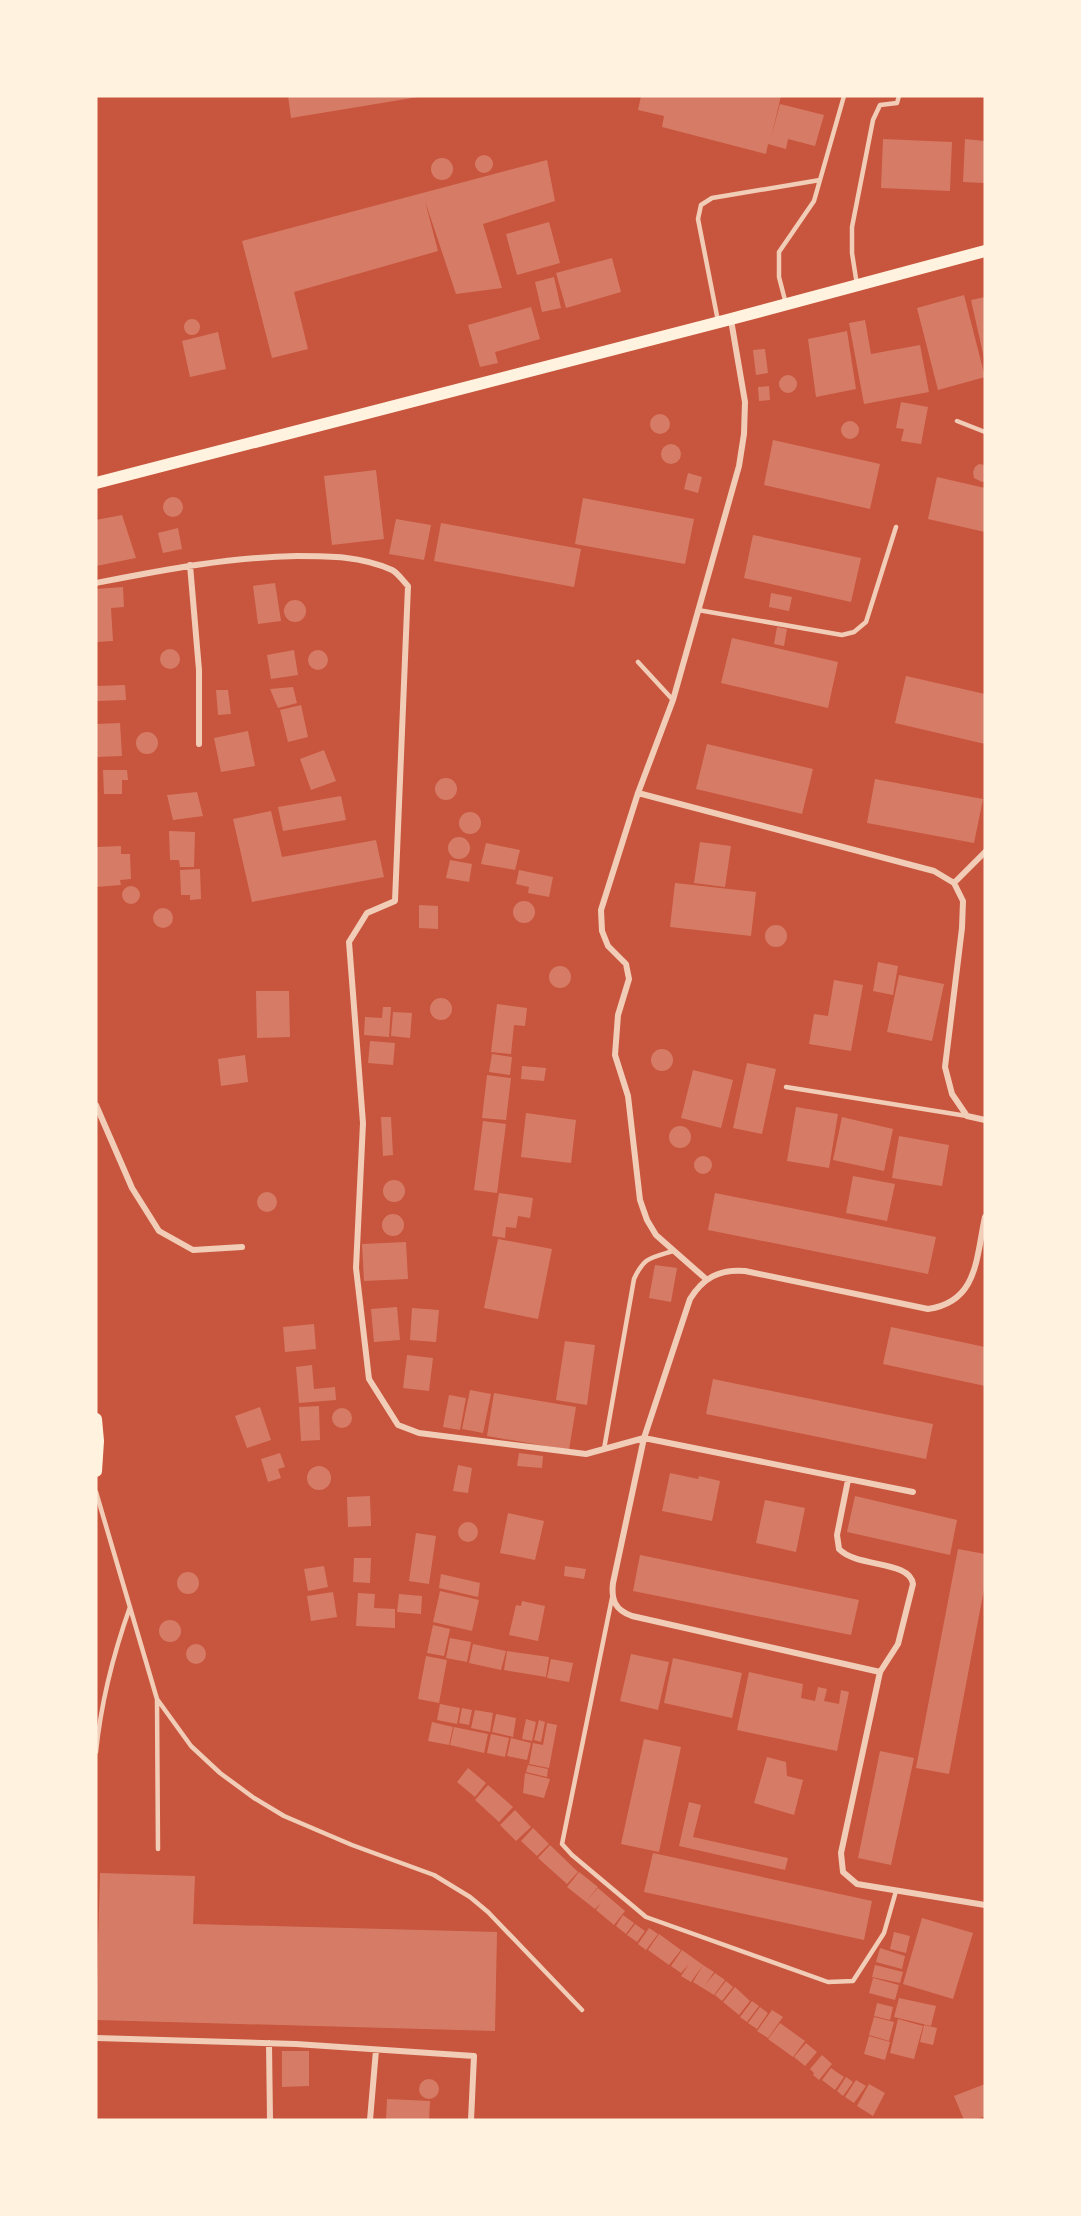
<svg xmlns="http://www.w3.org/2000/svg" width="1081" height="2216" font-family="'DM Sans',sans-serif">
<rect width="100%" height="100%" fill="#c8553d"/>
<path fill="#d67c66" d="M288 96H418V97L291 118Z
M641 96H781L771 138 780 104 824 115 815 146 788 139 786 149 768 144 766 154 662 127 664 116 638 110Z
M883 139 952 142 950 191 881 188Z
M965 139 985 141V183L963 182Z
M475 164a9 9 0 1 1 18 0a9 9 0 1 1-18 0Z
M431 169a11 11 0 1 1 22 0a11 11 0 1 1-22 0Z
M547 160 555 201 483 224 502 288 456 294 425 201 438 251 294 292 308 349 272 358 242 241Z
M549 222 560 263 517 275 506 234Z
M612 258 621 292 566 308 556 273Z
M554 277 561 308 542 312 535 282Z
M964 295 985 377 938 390 917 308Z
M985 297V358H984L971 300Z
M531 307 540 339 495 352 498 363 480 367 468 325Z
M184 327a8 8 0 1 1 16 0a8 8 0 1 1-16 0Z
M865 320 871 354 920 345 929 392 864 404 849 323Z
M847 331 856 389 816 397 808 339Z
M218 332 226 369 190 377 182 341Z
M765 349 768 373 756 375 753 350Z
M779 384a9 9 0 1 1 18 0a9 9 0 1 1-18 0Z
M769 386 770 400 759 401 758 387Z
M901 402 928 407 921 444 901 441 904 429 896 428Z
M650 424a10 10 0 1 1 20 0a10 10 0 1 1-20 0Z
M841 430a9 9 0 1 1 18 0a9 9 0 1 1-18 0Z
M773 440 880 464 870 509 764 485Z
M661 454a10 10 0 1 1 20 0a10 10 0 1 1-20 0Z
M979 464 985 465V481L982 482 974 478 973 472 975 467Z
M376 470 384 539 332 545 324 476Z
M688 473 702 477 698 493 684 489Z
M937 477 985 488V532L928 519Z
M163 507a10 10 0 1 1 20 0a10 10 0 1 1-20 0Z
M583 498 694 519 685 564 575 544Z
M122 515 136 558 96 566V520Z
M396 519 431 525 424 560 389 554Z
M441 523 581 549 574 587 434 561Z
M178 528 182 549 163 553 158 533Z
M753 535 861 558 851 602 744 578Z
M275 583 281 621 258 624 253 586Z
M123 587 124 607 111 608 113 641 96 642V589Z
M771 593 792 597 789 611 769 607Z
M284 611a11 11 0 1 1 22 0a11 11 0 1 1-22 0Z
M777 627 787 629 784 646 774 644Z
M732 638 838 662 828 708 721 683Z
M160 659a10 10 0 1 1 20 0a10 10 0 1 1-20 0Z
M294 650 298 675 271 679 267 655Z
M308 660a10 10 0 1 1 20 0a10 10 0 1 1-20 0Z
M906 676 985 694V744L895 723Z
M125 685 126 700 96 701V686Z
M293 687 297 703 278 708 270 689Z
M216 690H228L231 714 218 715Z
M301 705 308 737 288 742 280 710Z
M120 723 122 756 96 757V724Z
M248 731 255 766 221 772 214 738Z
M136 743a11 11 0 1 1 22 0a11 11 0 1 1-22 0Z
M707 744 813 769 802 814 696 789Z
M324 750 336 781 311 790 300 759Z
M103 770H127L128 780H122V794H104Z
M435 789a11 11 0 1 1 22 0a11 11 0 1 1-22 0Z
M875 779 983 799 974 843 867 823Z
M197 792 203 816 173 820 167 795Z
M341 796 346 820 283 831 278 807Z
M271 811 282 857 376 840 384 877 252 902 233 819Z
M459 823a11 11 0 1 1 22 0a11 11 0 1 1-22 0Z
M169 831 195 832 194 867H180L179 860H170Z
M448 848a11 11 0 1 1 22 0a11 11 0 1 1-22 0Z
M700 842 731 846 725 887 694 883Z
M486 843 520 850 515 870 481 864Z
M121 846V854H130L131 879 120 880 121 885 96 887V847Z
M450 860 472 864 469 882 446 878Z
M200 869 201 899 190 900V895H181L180 870Z
M519 870 553 877 549 897 528 893 529 887 516 884Z
M675 883 756 892 751 936 670 927Z
M122 895a9 9 0 1 1 18 0a9 9 0 1 1-18 0Z
M513 912a11 11 0 1 1 22 0a11 11 0 1 1-22 0Z
M419 905 438 906V929L419 928Z
M153 918a10 10 0 1 1 20 0a10 10 0 1 1-20 0Z
M765 936a11 11 0 1 1 22 0a11 11 0 1 1-22 0Z
M878 962 898 966 893 995 873 991Z
M549 977a11 11 0 1 1 22 0a11 11 0 1 1-22 0Z
M899 975 944 984 932 1041 887 1032Z
M834 980 863 985 851 1051 809 1044 814 1014 828 1016Z
M256 991H289L290 1037 257 1038Z
M430 1009a11 11 0 1 1 22 0a11 11 0 1 1-22 0Z
M497 1004 527 1008 525 1026 514 1025 511 1054 491 1052Z
M383 1007H391L389 1037 364 1035 365 1017 382 1018Z
M393 1012 412 1013 410 1038 391 1036Z
M370 1041 395 1043 393 1065 368 1063Z
M651 1060a11 11 0 1 1 22 0a11 11 0 1 1-22 0Z
M492 1054 512 1057 510 1075 489 1072Z
M245 1055 248 1082 221 1086 218 1059Z
M747 1063 776 1069 762 1134 733 1128Z
M522 1066 546 1068 544 1081 521 1079Z
M693 1070 733 1080 721 1128 681 1118Z
M487 1075 511 1078 506 1120 482 1118Z
M796 1107 838 1114 829 1168 787 1161Z
M526 1113 576 1120 571 1163 521 1157Z
M381 1117H391L393 1155 383 1156Z
M842 1117 893 1129 884 1171 833 1160Z
M483 1121 506 1124 497 1193 474 1190Z
M669 1137a11 11 0 1 1 22 0a11 11 0 1 1-22 0Z
M899 1136 949 1145 942 1186 892 1178Z
M694 1165a9 9 0 1 1 18 0a9 9 0 1 1-18 0Z
M853 1176 895 1184 887 1221 846 1213Z
M383 1191a11 11 0 1 1 22 0a11 11 0 1 1-22 0Z
M257 1202a10 10 0 1 1 20 0a10 10 0 1 1-20 0Z
M499 1193 533 1198 530 1218 518 1216 516 1228 506 1227 505 1238 492 1236Z
M715 1193 936 1237 928 1274 708 1230Z
M382 1225a11 11 0 1 1 22 0a11 11 0 1 1-22 0Z
M498 1239 552 1249 538 1319 484 1308Z
M406 1242 408 1279 364 1281 362 1244Z
M655 1265 677 1268 671 1302 649 1298Z
M397 1307 400 1340 374 1342 371 1309Z
M412 1308 439 1310 436 1342 410 1340Z
M314 1324 316 1349 285 1352 283 1327Z
M891 1327 985 1347V1386L883 1364Z
M565 1341 595 1345 587 1405 556 1400Z
M407 1355 433 1358 429 1391 403 1388Z
M312 1365 314 1389 335 1387 336 1400 299 1403 296 1367Z
M713 1379 933 1424 926 1459 706 1414Z
M470 1390 491 1394 483 1433 462 1429Z
M494 1393 576 1407 569 1450 487 1436Z
M449 1395 466 1398 460 1430 443 1427Z
M319 1406 320 1440 301 1441 299 1407Z
M260 1407 271 1440 247 1448 235 1416Z
M332 1418a10 10 0 1 1 20 0a10 10 0 1 1-20 0Z
M280 1453 285 1467 278 1469 281 1478 268 1482 261 1459Z
M519 1453 543 1456 542 1468 517 1466Z
M458 1465 472 1468 468 1493 453 1491Z
M307 1478a12 12 0 1 1 24 0a12 12 0 1 1-24 0Z
M670 1473 698 1479 699 1476 720 1481 712 1521 662 1511Z
M370 1496 371 1526 348 1527 347 1497Z
M855 1496 957 1520 950 1555 847 1532Z
M765 1500 805 1508 796 1552 756 1543Z
M508 1513 544 1521 535 1560 500 1553Z
M458 1532a10 10 0 1 1 20 0a10 10 0 1 1-20 0Z
M416 1533 436 1536 429 1584 409 1581Z
M958 1549 985 1554V1584L949 1774 916 1768Z
M640 1555 859 1600 851 1635 633 1591Z
M354 1558H371L370 1583 353 1582Z
M324 1566 328 1587 308 1591 304 1569Z
M565 1566 586 1569 584 1579 564 1576Z
M177 1583a11 11 0 1 1 22 0a11 11 0 1 1-22 0Z
M441 1574 480 1583 478 1597 439 1588Z
M440 1591 479 1600 472 1631 433 1622Z
M333 1592 337 1617 311 1621 307 1596Z
M358 1593 375 1594 374 1608 395 1609V1628L356 1626Z
M399 1594 422 1596 421 1614 397 1612Z
M522 1601 545 1606 538 1641 509 1635 516 1605 521 1606Z
M159 1631a11 11 0 1 1 22 0a11 11 0 1 1-22 0Z
M433 1625 450 1629 444 1656 427 1653Z
M450 1638 471 1642 467 1662 446 1658Z
M473 1644 506 1651 501 1670 469 1663Z
M186 1654a10 10 0 1 1 20 0a10 10 0 1 1-20 0Z
M507 1651 549 1657 546 1677 504 1670Z
M631 1654 669 1662 658 1710 620 1701Z
M426 1656 447 1660 439 1703 418 1699Z
M673 1658 742 1673 732 1718 664 1703Z
M551 1659 573 1663 569 1682 547 1678Z
M749 1672 803 1684 801 1698 815 1701 818 1687 827 1689 824 1701 839 1704 841 1690 849 1692 837 1751 737 1730Z
M440 1704 460 1708 457 1724 437 1720Z
M462 1708 472 1710 469 1725 459 1723Z
M475 1710 493 1713 490 1732 471 1728Z
M496 1714 516 1718 513 1737 492 1732Z
M526 1719 536 1722 532 1741 522 1739Z
M539 1720 545 1722 541 1742 534 1740Z
M432 1722 453 1727 449 1745 428 1741Z
M547 1723 557 1725 549 1768 529 1764 533 1743 543 1745Z
M454 1727 488 1734 484 1753 450 1745Z
M491 1734 509 1738 505 1757 487 1753Z
M511 1738 531 1743 527 1760 507 1756Z
M644 1739 681 1747 659 1852 621 1844Z
M880 1751 914 1758 891 1865 858 1858Z
M767 1757 786 1762 787 1776 803 1780 794 1815 754 1803Z
M528 1765 548 1769 547 1777 526 1772Z
M468 1768 486 1783 475 1797 457 1782Z
M525 1773 550 1779 544 1798 523 1793Z
M488 1785 513 1807 499 1822 475 1800Z
M689 1802 701 1805 693 1837 788 1858 785 1870 679 1846Z
M515 1810 531 1827 516 1841 500 1825Z
M533 1828 549 1844 537 1856 521 1841Z
M550 1845 578 1872 567 1884 538 1858Z
M653 1853 872 1901 864 1940 644 1892Z
M579 1872 598 1887 586 1902 567 1887Z
M100 1873 195 1876 193 1924 497 1932 495 2031 96 2020Z
M598 1888 625 1911 614 1925 596 1910 601 1903 595 1909 586 1902Z
M623 1915 634 1923 626 1934 616 1926Z
M922 1918 973 1933 953 1999 903 1984Z
M635 1924 645 1931 637 1942 627 1935Z
M649 1928 658 1934 646 1950 638 1944Z
M894 1932 910 1936 906 1953 890 1949Z
M659 1934 681 1950 669 1965 648 1950Z
M880 1948 905 1956 902 1969 876 1962Z
M682 1950 703 1965 691 1982 681 1976 689 1964 681 1973 671 1966Z
M703 1965 714 1972 705 1985 715 1973 725 1980 714 1995 693 1982Z
M875 1965 903 1972 900 1983 872 1977Z
M873 1978 899 1985 895 2000 869 1993Z
M726 1981 733 1987 722 2001 715 1995Z
M735 1987 750 2001 739 2015 723 2002Z
M899 1998 936 2006 931 2026 894 2017Z
M752 2001 759 2006 747 2022 740 2017Z
M877 2003 893 2007 890 2020 874 2016Z
M760 2007 768 2013 757 2029 748 2023Z
M772 2010 783 2017 768 2038 757 2031Z
M874 2017 894 2022 889 2041 869 2035Z
M898 2019 923 2026 914 2059 890 2053Z
M780 2023 805 2041 793 2057 768 2039Z
M924 2025 937 2028 933 2045 920 2042Z
M869 2036 890 2042 885 2060 864 2054Z
M806 2043 817 2052 805 2066 794 2057Z
M282 2051H309V2086L282 2087Z
M822 2055 832 2064 819 2080 813 2075 814 2073 810 2069Z
M831 2068 844 2077 835 2090 822 2080Z
M846 2077 853 2082 843 2096 837 2091Z
M419 2089a10 10 0 1 1 20 0a10 10 0 1 1-20 0Z
M856 2080 866 2086 854 2103 845 2097Z
M869 2084 885 2093 873 2116 857 2106Z
M985 2084V2116L976 2120H964L954 2096Z
M387 2099 430 2101 429 2120H386Z"/>
<g fill="none" stroke-linecap="round" stroke-linejoin="round">
<path stroke="#f1ccb7" stroke-width="4.5" d="M857 285 852 253V227L873 120 880 105 897 103 899 96
M786 304 779 277V252L814 201 844 96
M718 321 698 219 701 205 712 198 820 180
M957 421 985 432
M698 610 842 635 854 632 866 622 896 527
M638 662 673 700
M786 1087 967 1116
M604 1449 634 1279C644 1257 650 1258 673 1251
M96 1492 157 1699 191 1746 220 1773 254 1798 284 1816 352 1845 434 1875 470 1897 488 1912 582 2010
M612 1598 562 1844 572 1855 646 1917 828 1982 853 1981 884 1933 896 1891
M157 1699 158 1849
M96 1752C101 1702 113 1655 130 1607"/>
<path stroke="#f1ccb7" stroke-width="6" d="M190 565 199 670V744
M96 583C163 570 229 557 297 556 329 556 361 556 392 570 398 573 403 581 408 586L395 901 367 913 349 942 363 1123 356 1268 369 1379 398 1425 419 1433 586 1454 644 1438 913 1492
M638 793 934 871 954 883 963 901 962 928 945 1067 952 1094 967 1116 985 1120
M954 883 985 852
M96 1105 132 1188 159 1231 193 1250 242 1247
M706 1279 656 1235 647 1220 640 1200 628 1096 615 1055 618 1015 629 979 626 964 608 946 602 931 601 910 638 793 673 700 739 466 744 434 745 402 731 320
M848 1480 837 1535 839 1549C857 1568 910 1560 913 1584L898 1644 880 1672 841 1853 843 1872 857 1884 985 1905
M880 1672 632 1616C615 1610 611 1600 613 1583L644 1438 690 1299C703 1278 719 1269 745 1271L928 1309C978 1302 976 1258 985 1217
M96 2038 296 2044 474 2056 471 2120
M269 2043 270 2120
M370 2120 376 2050"/>
<path stroke="#fff3e0" stroke-width="12" d="M96 483 731 319 985 251
M96 1419 98 1441 96 1471"/>
</g>
<rect width="1081" height="2216" fill="none" stroke="#fff3e0" stroke-width="195"/>
</svg>
